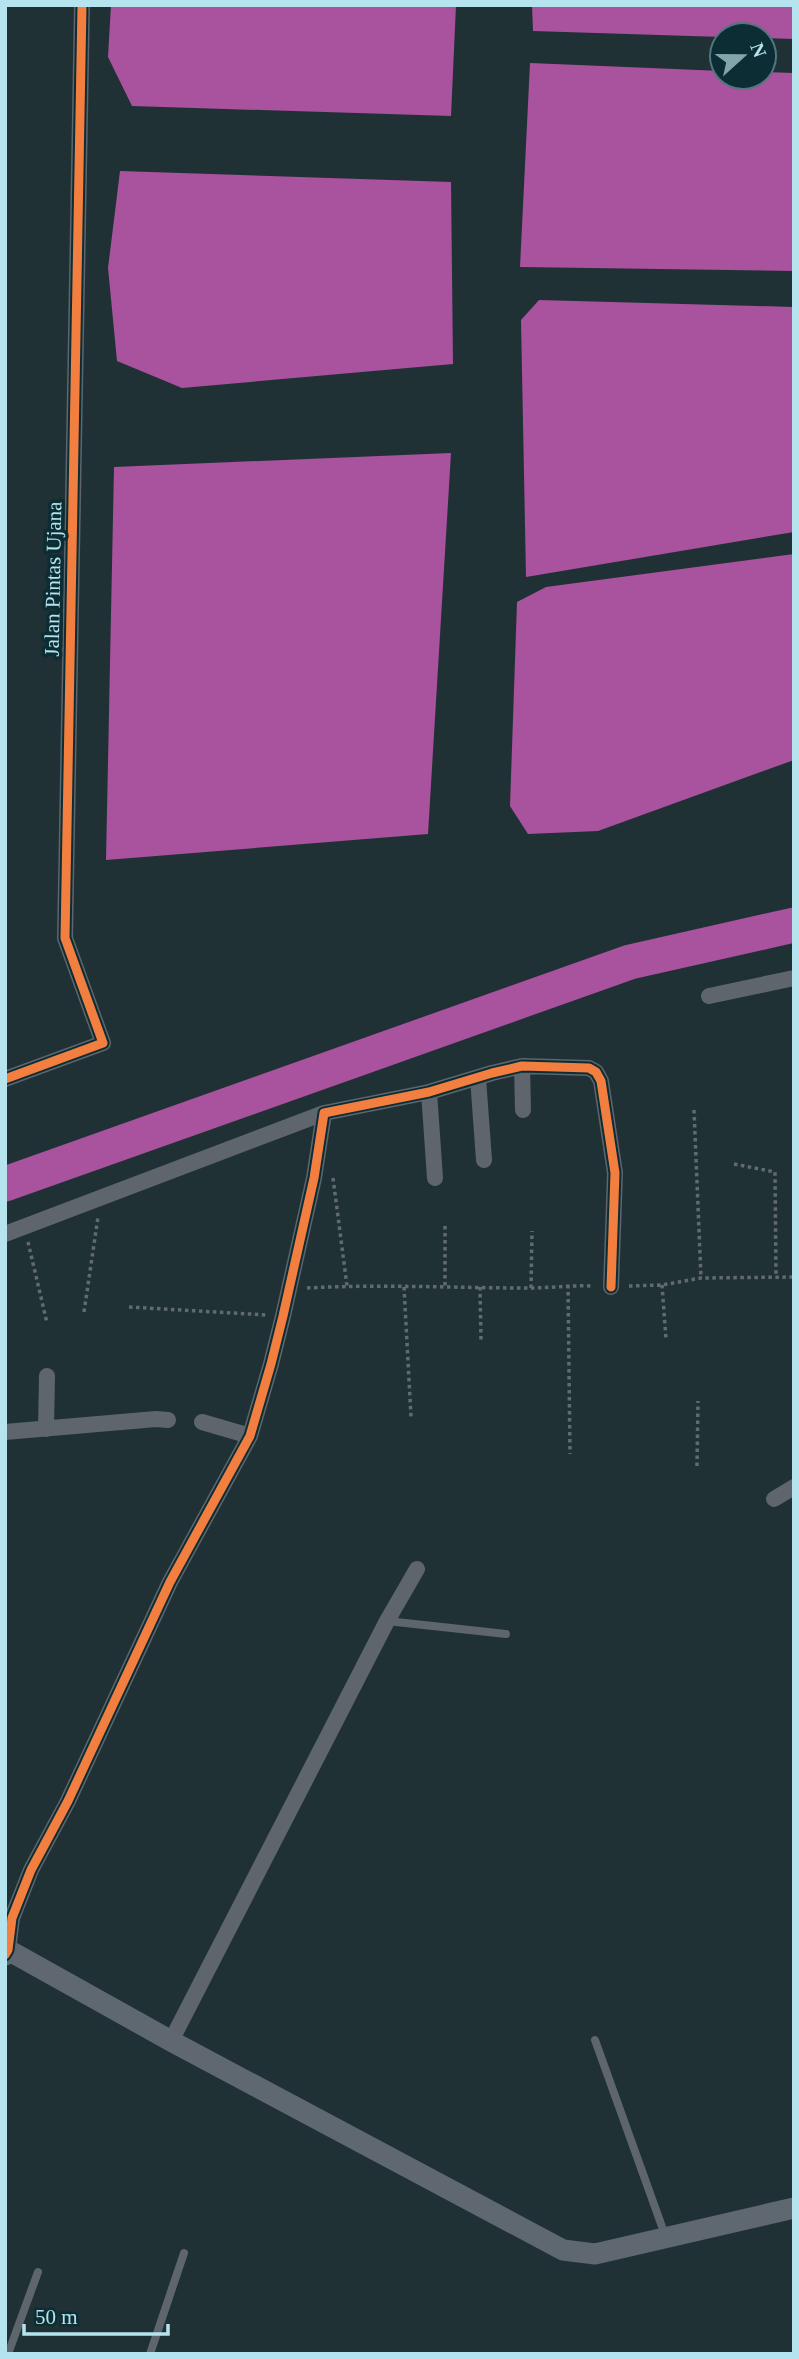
<svg xmlns="http://www.w3.org/2000/svg" width="799" height="2359" font-family="Georgia,serif">
<rect width="100%" height="100%" fill="#203135"/>
<path fill="#a9529e" d="M111 5H456L451 116 132 106 108 57Z
M532 5H794V39L764 38V35H722V37L533 31Z
M530 63 722 71V77H764V72L794 73V271L520 267Z
M120 171 451 182 453 364 182 388 117 361 108 268Z
M539 300 794 307V532L526 577 521 320Z
M451 453 428 834 106 860 114 467Z
M794 554V760L598 831 528 834 510 806 517 602 546 587Z"/>
<g fill="none" stroke-linecap="round" stroke-linejoin="round">
<path stroke="#a9529e" stroke-width="35" d="M5 1184 630 962 794 925"/>
<path stroke="#616a70" stroke-width="3.5" stroke-dasharray="3.5 3.5" stroke-linecap="butt" d="M694 1110 701 1278
M734 1164 775 1172 776 1276
M333 1178 347 1286
M445 1226V1287
M28 1242 47 1323
M568 1285 570 1454
M662 1285 666 1339
M629 1286 662 1285 701 1278 794 1277
M404 1287 411 1417
M480 1287 481 1340
M307 1288C381 1284 455 1288 529 1288 550 1288 572 1285 593 1286
M531 1288 532 1231
M129 1307 267 1315
M84 1312 98 1217
M697 1466 698 1401"/>
<path stroke="#5e656d" stroke-width="8" d="M387 1621 506 1634
M595 2040 665 2235
M8 2354 38 2272
M150 2354 184 2253"/>
<path stroke="#5e656d" stroke-width="16" d="M709 996 794 978
M522 1066 523 1110
M478 1078 484 1160
M5 1079 103 1043 65 938 82 5
M429 1092 435 1178
M5 1234 324 1113
M202 1422 250 1436
M46 1429 47 1376
M5 1432 156 1419 168 1420
M774 1499 794 1487
M8 1950 12 1918 31 1870 68 1801 170 1582 250 1436 271 1364 283 1316 314 1178 324 1113 429 1092 492 1073 522 1066 589 1068 596 1072 601 1081 615 1173 611 1287
M171 2041 387 1621 417 1569"/>
<path stroke="#5f6770" stroke-width="21" d="M5 1955 8 1950 171 2041 563 2250 595 2254 794 2208"/>
<defs>
<path id="cycleway" d="M5 1079 103 1043 65 938 82 5
M5 1955 8 1950 12 1918 31 1870 68 1801 170 1582 250 1436 271 1364 283 1316 314 1178 324 1113 429 1092 492 1073 522 1066 589 1068 596 1072 601 1081 615 1173 611 1287"/>
</defs>
<use href="#cycleway" stroke="#0c2d33" stroke-width="13"/>
<use href="#cycleway" stroke="#f27e40" stroke-width="9"/>
</g>
<g text-anchor="middle" dominant-baseline="central" stroke-width="7" stroke-linejoin="round" paint-order="stroke">
<g font-size="21" fill="#b6e4ee" stroke="#0c2d33">
<text transform="translate(53 579) rotate(-89)">Jalan Pintas Ujana</text>
</g>
</g>
<rect width="799" height="2359" fill="none" stroke="#b6e4ee" stroke-width="14"/>
<g transform="translate(743 56) rotate(69)"><circle r="33" fill="#0c2d33" stroke="#50767e" stroke-width="2"/>
<path d="M0-5L12 26L0 18L-12 26Z" fill="#82a5ad"/>
<text y="-10" font-size="19" font-weight="bold" text-anchor="middle" fill="#b6e4ee">N</text>
</g>
<path d="M24 2324v10h144v-10" fill="none" stroke="#b6e4ee" stroke-width="3.5"/>
<text x="35" y="2324" font-size="21" fill="#b6e4ee" stroke="#0c2d33" stroke-width="5" paint-order="stroke">50 m</text>
</svg>
